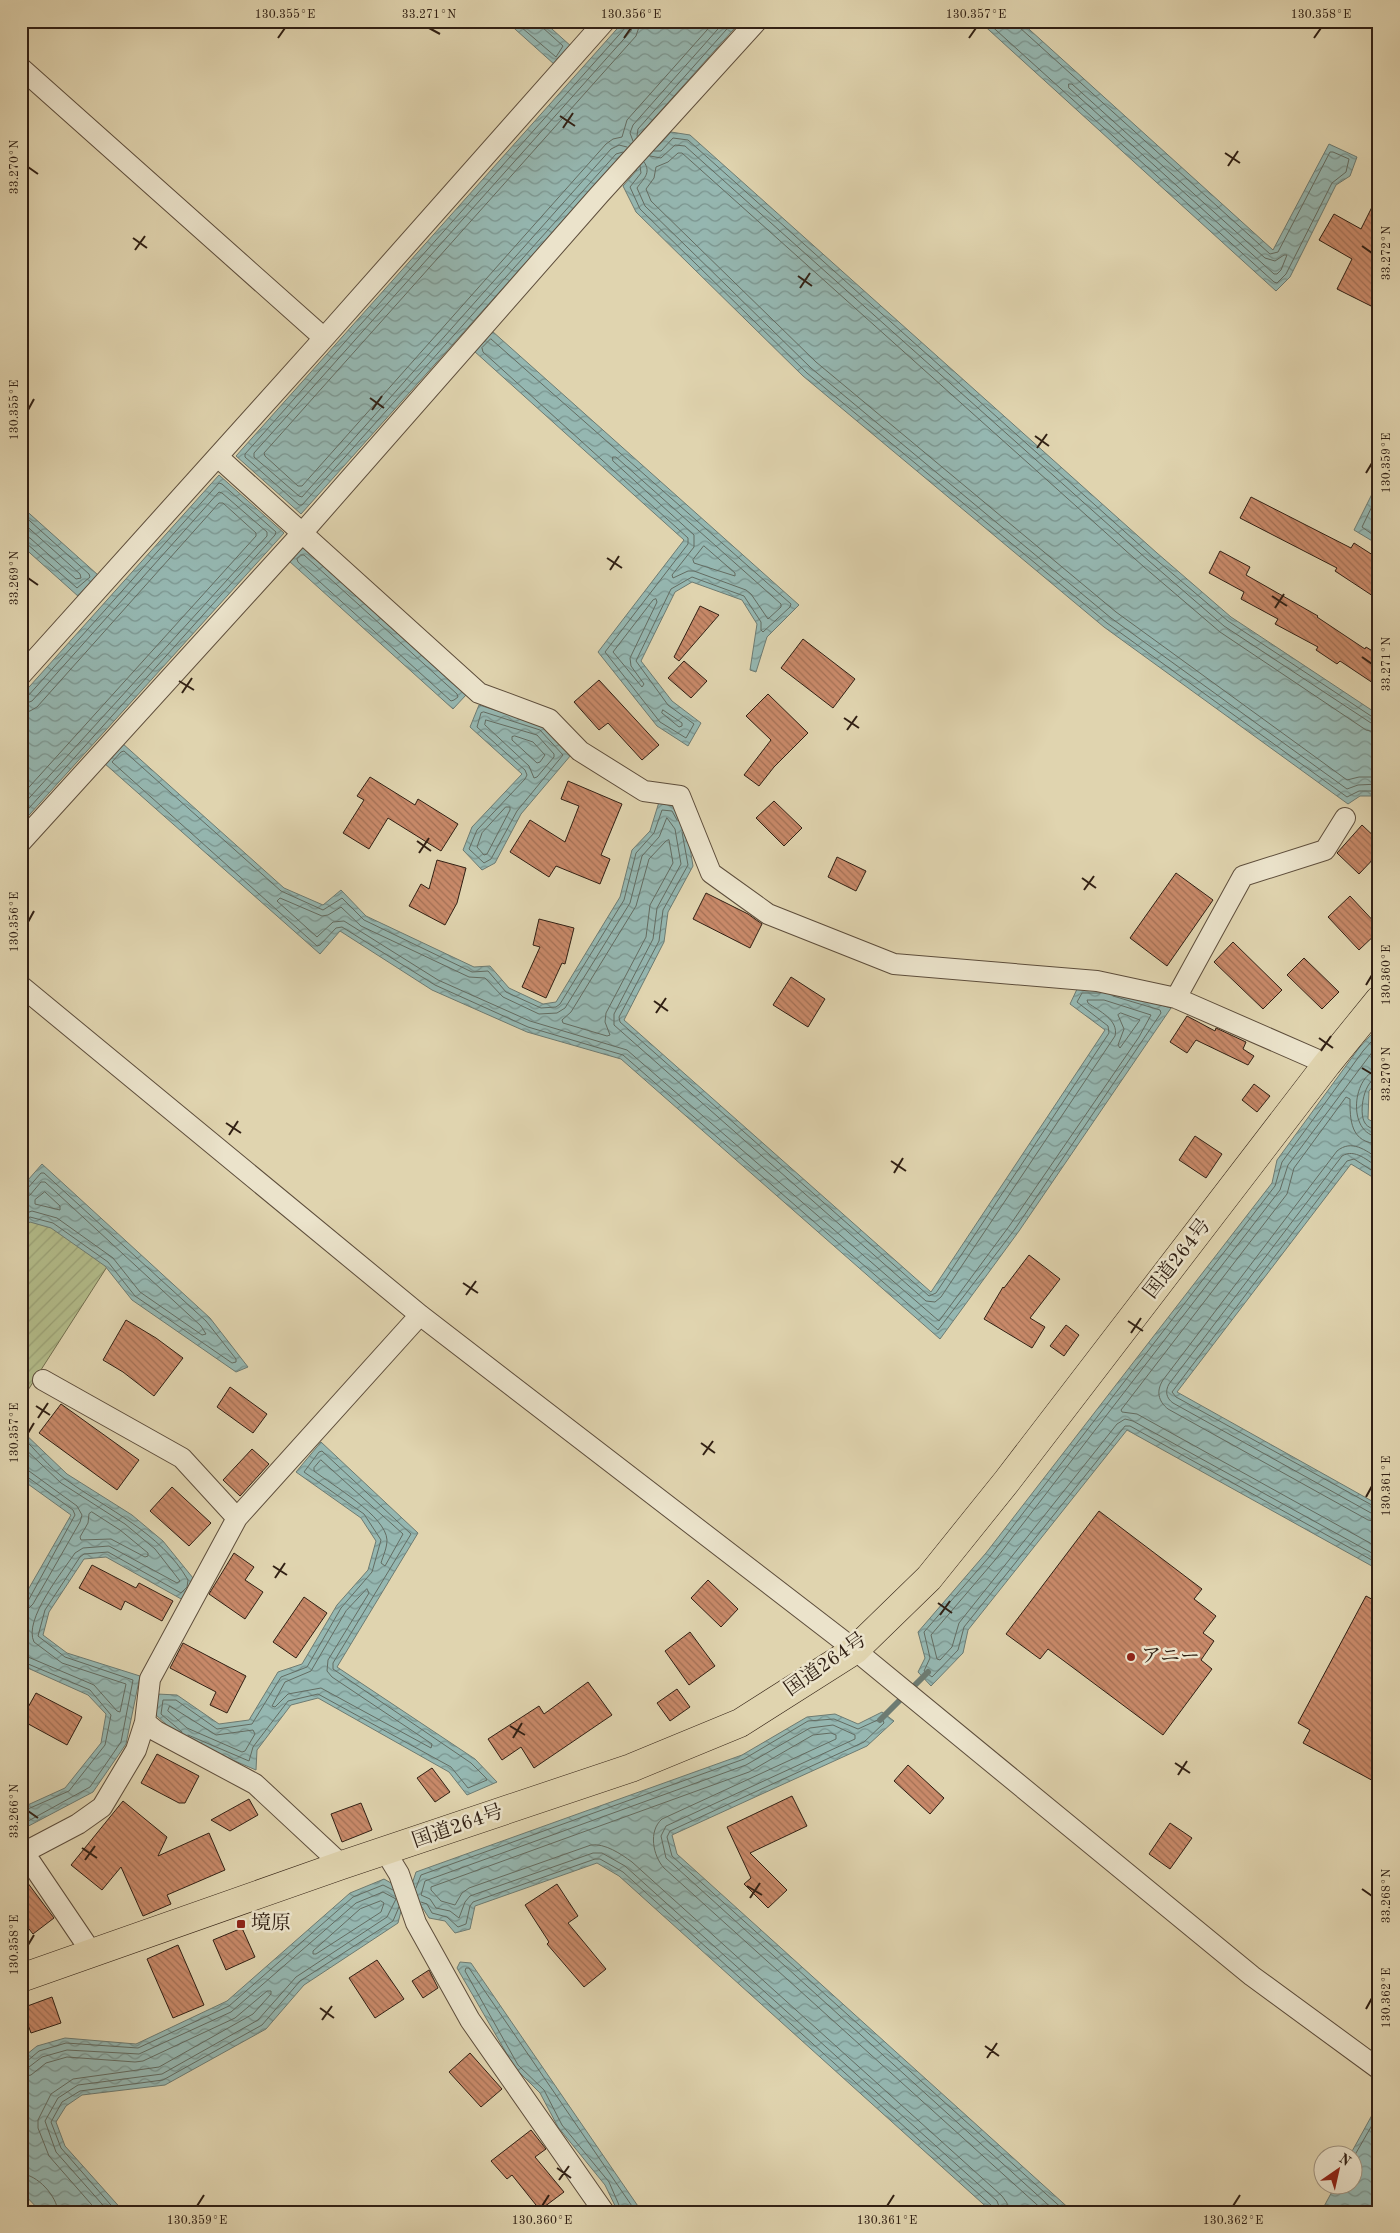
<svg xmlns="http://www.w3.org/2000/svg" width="1400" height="2233" font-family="'Old Standard TT','Noto Serif JP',serif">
<defs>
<pattern id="garden-furrows" width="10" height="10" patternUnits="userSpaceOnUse" patternTransform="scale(1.25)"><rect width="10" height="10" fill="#b3bc8a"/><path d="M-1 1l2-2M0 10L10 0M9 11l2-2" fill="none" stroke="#9aa176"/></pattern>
<pattern id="water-waves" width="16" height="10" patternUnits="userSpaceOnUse" patternTransform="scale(1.25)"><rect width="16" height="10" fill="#95b7b1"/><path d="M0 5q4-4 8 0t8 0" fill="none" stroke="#7a948f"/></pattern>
<pattern id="building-back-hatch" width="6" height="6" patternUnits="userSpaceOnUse" patternTransform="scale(1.25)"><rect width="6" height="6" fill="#c88969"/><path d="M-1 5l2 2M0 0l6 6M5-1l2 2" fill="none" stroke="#a37055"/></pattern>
</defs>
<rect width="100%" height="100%" fill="#e0d4af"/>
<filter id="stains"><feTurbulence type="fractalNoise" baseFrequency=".004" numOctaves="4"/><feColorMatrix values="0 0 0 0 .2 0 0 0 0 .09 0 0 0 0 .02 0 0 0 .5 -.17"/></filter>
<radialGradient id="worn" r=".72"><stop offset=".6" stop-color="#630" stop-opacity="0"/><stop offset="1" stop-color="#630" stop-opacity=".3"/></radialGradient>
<path fill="url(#garden-furrows)" stroke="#726e4f" d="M21 1192 121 1245 21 1401Z"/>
<path fill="url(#water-waves)" stroke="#6d7b72" d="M506 21H543L572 47 555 65Z
M624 21H741L641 133 657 147 671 132 690 135 1157 553 1231 617 1379 715V796H1360L1348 804 1104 627 803 376 636 212 623 186 637 170 621 156 301 514 236 456Z
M979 21H1020L1273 250 1329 144 1357 157 1350 176 1336 185 1290 277 1276 291Z
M492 331 799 605 767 637 756 672 750 670 757 624 742 600 692 582 675 592 641 661 672 701 701 723 688 746 657 726 598 652 684 540 474 351Z
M219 475 284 533 21 824V696Z
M1379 480V545L1354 530Z
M21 506 98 575 79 597 21 545Z
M302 547 466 695 453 709 289 561Z
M479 705 543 725 571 755 521 814 495 863 482 870 463 850 472 827 522 774 470 727Z
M122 743 284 888 323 905 341 890 366 916 474 967 490 966 509 988 543 1004 556 1002 620 897 632 850 650 831 659 802 675 807 686 824 693 866 668 912 664 942 624 1020 931 1292 1105 1030 1070 1004 1078 987 1105 988 1171 1008 1019 1231 940 1339 621 1059 527 1032 432 990 340 931 320 954 104 763Z
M1379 1026V1079L1369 1091 1368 1119 1379 1126V1181L1351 1164 1177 1392 1379 1505V1570L1127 1430 968 1630 963 1653 931 1686 918 1672 925 1658 918 1632 986 1553 1272 1183 1277 1160 1359 1048Z
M42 1164 210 1318 248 1367 236 1372 132 1300 105 1266 51 1228 30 1222 21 1228V1188Z
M21 1430 67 1474 132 1515 163 1541 193 1578 192 1588 183 1600 106 1557 84 1559 49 1612 43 1635 67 1653 140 1676 126 1744 93 1792 21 1830V1808L65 1788 101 1743 106 1714 88 1695 21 1665V1602L71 1515 21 1479Z
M321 1442 418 1533 337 1667 475 1759 497 1782 467 1795 449 1772 318 1698 291 1705 257 1750 256 1770 181 1738 156 1715 157 1694 177 1695 219 1724 249 1720 278 1672 302 1664 337 1605 368 1570 376 1541 361 1518 296 1472Z
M882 1712 894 1721 867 1746 672 1835 677 1854 1073 2212H992L619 1876 597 1863 475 1906 470 1929 455 1933 445 1921 429 1918 422 1907 401 1911 398 1923 304 1985 266 2029 165 2085 82 2095 66 2106 56 2122 65 2146 124 2212H41L21 2191V2059L37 2046 65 2038 136 2044 227 2001 350 1893 384 1879 398 1887 412 1884 416 1872 742 1755 807 1717 835 1714 858 1724Z
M460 1962 471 1963 642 2212H618L605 2185 558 2127 540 2093 515 2068 457 1968Z
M1377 2106 1379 2107V2202L1374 2212H1321L1335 2186H1352V2156L1350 2155Z"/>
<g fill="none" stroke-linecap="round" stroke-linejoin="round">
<path stroke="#636c62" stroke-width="1" d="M514 21 556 57 563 46 542 27 541 21
M641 21 636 36 264 453 265 456 298 486H302L606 144 613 139 622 137 627 120 715 21
M986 21 1274 282 1277 283 1286 274 1332 183 1346 172 1349 159 1333 152H1330L1278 252 1270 254 1019 27 1017 21
M1069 84H1072L1265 258 1275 261 1284 255H1287L1281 270 1277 274H1274L1069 88Z
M637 136 638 129 734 21
M633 141 630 133 633 125 725 21
M627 147 619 145 611 149 302 497 299 496 254 457V453L631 31 634 21
M654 151H661L673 138 688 140 1153 557 1228 621 1374 718 1379 719
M623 152 616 154 302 505H299L245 457V454L626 27 628 21
M650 156 661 158 675 145 685 146 1149 561 1224 626 1371 723 1379 725
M644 162C652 173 643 179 637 188L645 206 811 368 1111 618 1347 789 1358 785 1379 784
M640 166 641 173 630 187 640 209 807 373 1107 623 1347 797 1359 791H1379
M491 339 791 604 790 607 763 632 761 630V622L744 596 692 577 671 589 636 661 668 705 694 724 686 738 660 722 605 652 688 544V538L483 352 482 348Z
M613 457H616L781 604V607L768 619 751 594 746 590 694 571H688L673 578 672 575 694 547V535L613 461Z
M1379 492 1362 527 1379 539
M21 513 89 574 90 577 77 588 26 543 21 541
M21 521 80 574 81 578 76 579 30 538 21 535
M704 546 735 573V576L694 563 693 560Z
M301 555H304L457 694 458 697 454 700 451 701 298 562 297 559Z
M656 599 657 602 630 658 631 666 644 684 642 687 613 652 653 600Z
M21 699 27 697 219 483 222 484 276 532 275 535 21 817
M21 705 32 701 219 492 222 493 267 532V536L21 807
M663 710 682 723V726L679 727 662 713Z
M484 712 540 730 563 755 517 811 491 859 484 863 469 849 477 830 525 779 527 775 525 770 477 727 481 713Z
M21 713 30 711 37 707 219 503H223L256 533V536L21 796
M486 720 537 735 554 754V757L537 777 534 778 529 766 485 725Z
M1379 733 1366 730 1220 632 1144 567 682 153H678L668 162 656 167 654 178 646 189 651 201 816 362 1116 612 1347 780 1359 777H1379
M515 736 533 742 545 755 540 762 537 763 512 740V737Z
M506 807H510V810L487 854 484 855 477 847 482 833Z
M667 818 675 829 681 864 657 908 653 939 614 1014V1025L926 1301 935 1302 941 1297 1115 1036C1119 1020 1099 1011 1088 1003L1087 1000H1104L1151 1015 1139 1037 1010 1225 939 1321 627 1050 530 1021 438 980 344 921 333 922 317 937 277 901 280 898 322 916 328 915 341 907 361 926 469 977 485 978 503 997 539 1014 557 1013 565 1008 630 903 642 856 659 837Z
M677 820 672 811 662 810 654 833 636 853 624 900 560 1004 556 1007 541 1008 506 992 488 971 472 972 364 920 342 898 323 910 281 891 124 751 121 752 112 762 317 946 320 945 336 928 342 927 435 985 528 1027 623 1055 938 1330 1015 1229 1161 1013 1160 1010 1113 996
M682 832 688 865 663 910 659 941 619 1017 620 1022 929 1296 936 1293 1109 1033 1108 1026 1077 1002 1082 993H1100
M669 840 673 863 650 905 646 937 606 1013 605 1022 610 1035 607 1036 563 1023 562 1020 571 1012 636 906 649 859 666 841Z
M1121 1013 1140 1020 1120 1048 1118 1045 1124 1029 1118 1015Z
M1379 1033 1363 1051 1282 1162 1275 1186 990 1556 924 1632 930 1658 924 1671 932 1677 958 1650 964 1627 1125 1426H1130L1379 1564
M1379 1043 1288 1165 1280 1190 995 1560 931 1635 937 1659 940 1660 952 1647 959 1623 1117 1424 1125 1419 1133 1421 1379 1557
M1379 1070C1353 1072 1345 1134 1379 1137
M1379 1077C1364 1078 1358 1113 1365 1123 1367 1127 1374 1130 1379 1130
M1379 1144C1350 1143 1350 1120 1350 1099L1346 1097 1294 1168 1287 1194 1121 1410 1122 1412 1137 1414 1379 1548
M1379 1159C1365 1150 1352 1139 1337 1151L1163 1380C1156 1391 1158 1401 1168 1409L1368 1520 1379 1522
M1379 1168C1368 1161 1355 1148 1342 1156L1169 1384C1165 1391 1166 1398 1173 1403L1371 1513 1379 1515
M1379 1175 1354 1159 1347 1161 1172 1392 1176 1397 1379 1509
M21 1191 27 1189 41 1173H44L206 1321 236 1359V1362L232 1363 135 1296 108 1262 53 1223 30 1217 21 1222
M45 1192 60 1206V1210L35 1204V1200Z
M21 1197 30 1195 41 1182H45L201 1326 206 1334 202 1335 140 1292 113 1258 57 1218 32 1211 21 1215
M21 1436C36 1450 49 1467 65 1479 108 1510 160 1532 188 1580L187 1587 181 1593 108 1552 84 1554 80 1557 45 1610 38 1636 65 1657 133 1680 121 1742 90 1787 21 1825
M21 1445 61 1483 125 1524 155 1549 180 1581 177 1583 109 1546 83 1548 75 1553C63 1571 23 1620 34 1642L62 1663 126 1684 120 1712 117 1711 94 1685 21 1654
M321 1460 403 1534 385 1566 381 1563C383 1556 387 1548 387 1540 386 1516 332 1485 314 1471V1468Z
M21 1469 29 1471 77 1506 82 1515 80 1522 33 1604 28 1609 21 1610
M21 1476H26L73 1510 75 1515 28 1601 21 1603
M92 1512 120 1530 148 1553V1556L145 1557 111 1539 81 1540 80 1537 88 1523 89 1514Z
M367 1589 369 1593 328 1660 327 1671 332 1677 432 1744 431 1748 321 1688 288 1694 275 1707 272 1706 285 1682 311 1671 346 1611Z
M21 1661 90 1690 111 1715 105 1745 69 1791 21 1812
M170 1706 216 1735 253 1730 255 1734 245 1751 242 1752 187 1728 168 1711Z
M182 1732 161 1714 163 1700H176L217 1729 252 1724 281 1677 307 1667 341 1608 372 1572 381 1540 364 1514 304 1472 319 1452 322 1451 411 1534 333 1663V1669L471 1763 486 1778 487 1780 468 1788 451 1767 318 1694 288 1701 253 1747 249 1761 188 1735
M416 1888 421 1875 744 1759 808 1721 834 1719 858 1729 882 1718 884 1723 864 1742 670 1831 667 1837 672 1856 1066 2212
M381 1901 384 1903 381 1912 316 1954H313V1951L360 1909Z
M421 1902 427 1904 432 1913 447 1917 458 1927 466 1924 470 1906 473 1902 595 1859H600L623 1872 992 2206 994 2212
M21 2063 26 2062 39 2051 66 2043 138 2048 229 2006 353 1897 383 1885 393 1890
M21 2069 29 2067 42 2057 67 2050 139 2054 231 2012 356 1903 383 1892 396 1899 387 1917 296 1977 258 2020 162 2074 78 2085 58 2098 45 2121 56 2152 109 2212
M21 2077 31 2075 46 2063 67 2057 135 2062 143 2061 235 2018 267 1991H271V1994L253 2014 159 2067 73 2079 51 2094 38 2120V2128L49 2156 98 2212
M1352 2160 1379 2113
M21 2174C37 2174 57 2196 58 2212
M117 2212 61 2148 51 2122 62 2102 80 2091 163 2080 262 2025 300 1981 393 1921 399 1907
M622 2212 609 2182 562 2125 544 2090 518 2065 465 1971 466 1968H469L636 2212
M1001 2212 997 2201 625 1866 602 1853H593L470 1896 465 1902 459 1918 450 1911 436 1908 430 1899 421 1895 425 1881 746 1765 810 1728 833 1725 855 1735V1739L666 1826 661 1836 666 1858 1056 2212
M1008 2212 1007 2203 1002 2196 632 1862C621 1854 605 1843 591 1845L469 1888 462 1893 455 1905 441 1901 431 1890V1887L749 1772 813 1735 831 1733 836 1735V1739L662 1819C648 1831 653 1856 664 1868L1045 2212"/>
<path stroke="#6d7b72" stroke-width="6" d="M880 1720 928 1672"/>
</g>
<path fill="url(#building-back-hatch)" stroke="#312014" d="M1379 193V310L1337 289 1352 259 1319 240 1334 214 1361 229Z
M1251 497 1351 548 1354 543 1379 559V600L1335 571 1337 568 1240 518Z
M1220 551 1250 567 1246 575 1318 616 1317 617 1365 649 1366 647 1379 655V687L1340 661 1337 664 1316 650 1318 647 1275 624 1278 619 1241 599 1244 592 1209 573Z
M700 606 719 615 679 661 674 657Z
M803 639 855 679 833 708 781 668Z
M684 661 707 681 691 698 668 678Z
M599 680 659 745 642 760 608 723 599 730 574 702Z
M768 694 808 733 774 767 759 786 744 775 771 740 746 716Z
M370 777 415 805 418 799 458 824 441 851 388 818 369 849 343 833 364 800 357 796Z
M568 781 622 804 601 855 610 859 600 884 556 866 549 877 510 852 530 820 565 842 579 806 561 799Z
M774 801 802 828 784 846 756 818Z
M1362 825 1379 841V853L1359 874 1337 853Z
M837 857 866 871 856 891 828 877Z
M437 860 466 868 457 903 445 925 409 906 421 884 429 889Z
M1176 873 1213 900 1167 966 1130 938Z
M706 893 748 914 762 924 750 948 693 919Z
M1350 896 1379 927V931L1359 950 1328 917Z
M539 919 574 928 565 964 562 963 546 998 522 987 540 947 533 945Z
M1233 942 1282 990 1263 1009 1214 962Z
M1304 958 1339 992 1322 1009 1287 975Z
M791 977 825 999 808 1027 773 1005Z
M1187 1016 1215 1031 1216 1028 1246 1042 1243 1049 1254 1056 1248 1065 1196 1040 1187 1053 1170 1042Z
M1254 1084 1270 1096 1257 1112 1242 1100Z
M1195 1136 1222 1154 1206 1178 1179 1160Z
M1029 1255 1060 1279 1030 1318 1045 1327 1032 1348 984 1319 1003 1287 1004 1288Z
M126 1320 156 1338 183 1358 154 1396 123 1372 103 1360Z
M1066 1325 1079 1335 1064 1356 1050 1346Z
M230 1387 267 1414 253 1433 217 1407Z
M61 1404 139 1460 117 1490 39 1433Z
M252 1449 269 1464 240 1496 223 1480Z
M172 1487 211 1523 189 1546 150 1511Z
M1099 1511 1202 1589 1194 1599 1216 1616 1203 1633 1214 1641 1201 1660 1212 1669 1163 1735 1048 1649 1040 1659 1006 1634Z
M234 1553 254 1567 245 1580 263 1592 245 1619 209 1594Z
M92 1565 136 1588 139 1583 173 1601 162 1621 125 1601 121 1610 79 1588Z
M708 1580 738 1609 721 1627 691 1598Z
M1366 1596 1379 1603V1784L1303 1743 1310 1730 1298 1723Z
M304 1597 327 1613 296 1658 273 1642Z
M690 1632 715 1666 689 1685 665 1651Z
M183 1643 246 1676 227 1713 210 1705 216 1692 170 1668Z
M588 1682 612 1715 534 1768 521 1747 502 1760 488 1739 539 1706 544 1714Z
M677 1689 690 1707 670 1721 657 1703Z
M36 1693 82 1717 67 1745 21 1720Z
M157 1754 199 1776 185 1803H179L141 1783Z
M908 1765 944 1798 930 1814 894 1781Z
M432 1768 450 1792 435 1802 417 1778Z
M792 1796 807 1826 750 1853 787 1890 768 1908 744 1884 751 1878 727 1827Z
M249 1799 258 1815 230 1831 211 1820Z
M123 1801 167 1837 158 1856 209 1833 225 1870 167 1895 171 1904 143 1916 121 1867 102 1890 71 1865Z
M361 1803 372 1830 342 1842 331 1814Z
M1170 1823 1192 1838 1170 1869 1149 1854Z
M21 1874 54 1918 33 1934 21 1919Z
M557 1884 578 1916 568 1923 606 1969 584 1987 547 1944 549 1942 525 1905Z
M242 1928 255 1957 226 1970 213 1940Z
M178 1945 204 2005 173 2018 147 1959Z
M377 1960 404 1999 375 2018 349 1978Z
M429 1970 438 1988 423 1998 412 1981Z
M52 1997 61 2023 31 2033 22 2008Z
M470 2053 502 2089 481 2107 449 2072Z
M531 2130 546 2149 535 2157 564 2192 540 2210 512 2175 507 2179 491 2161Z"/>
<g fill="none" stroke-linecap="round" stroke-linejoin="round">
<defs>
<path id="minor" d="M21 68 324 338
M218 457 479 693 549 719 580 751 644 791 680 796 711 873 768 914 894 964 1097 981 1176 998 1327 1064
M21 675 324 338 605 21
M21 842 303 532 599 195 757 21
M21 986 420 1315 855 1650 1252 1976 1379 2069
M1176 998 1243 876 1325 850 1345 818
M43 1380 182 1458 237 1518
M145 1722 156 1731 255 1784 342 1865
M21 1848 92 1953
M385 1851 399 1874 416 1923 470 2020 604 2212
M21 1854 78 1824 102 1807 136 1750 145 1722 150 1679 237 1518 420 1315"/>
<path id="highway" d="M21 1978 342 1865 631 1768 740 1723 855 1650 929 1578 1007 1481 1327 1064 1379 1000"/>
</defs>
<use href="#minor" stroke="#5d4d3b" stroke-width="22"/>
<use href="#highway" stroke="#312014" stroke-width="29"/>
<use href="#minor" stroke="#ebe3cb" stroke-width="20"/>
<use href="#highway" stroke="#e0d4af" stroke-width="28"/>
</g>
<path fill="none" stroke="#312014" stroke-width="2" d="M429 28 440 34M278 38 285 28M624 38 631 28M969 38 976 28M1314 38 1321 28M560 116 575 126M563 128 573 113M1225 153 1240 163M1228 166 1238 151M28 167 38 174M133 238 147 248M1362 246 1372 253M135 250 145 236M798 276 812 286M800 288 810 273M370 398 384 408M28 410 34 399M372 410 382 396M1035 436 1049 446M1037 448 1047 434M1366 473 1372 463M607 558 622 568M610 570 619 556M28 578 38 585M1272 596 1287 606M1275 608 1284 594M1362 657 1372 664M179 681 194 690M182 693 192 678M844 718 859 728M847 730 857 716M417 841 431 851M419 853 429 838M1082 878 1096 888M1084 890 1094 876M28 922 34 911M1366 985 1372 975M654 1001 668 1011M656 1013 666 998M1319 1038 1333 1048M1321 1051 1331 1036M1362 1068 1372 1074M226 1123 241 1133M229 1135 238 1121M891 1161 906 1171M894 1173 903 1158M463 1283 478 1293M466 1295 476 1281M1128 1321 1143 1331M1131 1333 1141 1318M36 1406 50 1415M38 1418 48 1403M28 1433 34 1423M701 1443 715 1453M703 1455 713 1441M1366 1497 1372 1486M273 1566 287 1575M275 1578 285 1563M938 1603 952 1613M940 1615 950 1601M510 1726 525 1735M513 1738 522 1723M1175 1763 1190 1773M1178 1775 1187 1761M28 1811 38 1818M82 1848 97 1858M85 1860 95 1846M747 1886 762 1895M1362 1889 1372 1896M750 1898 760 1883M28 1945 34 1935M320 2008 334 2018M1366 2009 1372 1998M322 2020 332 2006M985 2046 999 2056M987 2058 997 2043M557 2168 571 2178M559 2180 569 2166M197 2206 204 2195M542 2206 549 2195M887 2206 894 2195M1233 2206 1240 2195"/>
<g fill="#8f2418" stroke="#ebe3cb" stroke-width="2">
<circle cx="1131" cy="1657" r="5"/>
<rect x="236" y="1919" width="10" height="10" rx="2.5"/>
</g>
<g text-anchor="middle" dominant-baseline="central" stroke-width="5" stroke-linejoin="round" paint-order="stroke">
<g font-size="20" fill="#312014" stroke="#ebe3cb">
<text transform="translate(1178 1259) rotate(-52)">国道264号</text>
<text transform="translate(826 1665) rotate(-35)">国道264号</text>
<text transform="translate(458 1827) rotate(-19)">国道264号</text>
</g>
<g font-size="20" fill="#312014" stroke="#ebe3cb" text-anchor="start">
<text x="1141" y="1657">アニー</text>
<text x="251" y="1924">境原</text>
</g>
</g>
<rect width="1400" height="2233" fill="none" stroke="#e0d4af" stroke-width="55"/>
<g transform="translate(1338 2170) rotate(34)"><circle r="24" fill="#ebe3cb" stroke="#a19582"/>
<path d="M0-4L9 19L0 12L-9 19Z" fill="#8f2418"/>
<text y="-8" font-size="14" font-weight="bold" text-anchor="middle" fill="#312014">N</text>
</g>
<rect x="28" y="28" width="1344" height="2178" fill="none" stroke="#312014" stroke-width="2"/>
<g font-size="12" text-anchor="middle" fill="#312014">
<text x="285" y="18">130.355°E</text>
<text x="429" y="18">33.271°N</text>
<text x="631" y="18">130.356°E</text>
<text x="976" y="18">130.357°E</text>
<text x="1321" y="18">130.358°E</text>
<text transform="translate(14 167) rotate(-90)" y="4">33.270°N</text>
<text transform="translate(1386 253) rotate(-90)" y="4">33.272°N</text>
<text transform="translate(14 410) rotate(-90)" y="4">130.355°E</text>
<text transform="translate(1386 463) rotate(-90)" y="4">130.359°E</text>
<text transform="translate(14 578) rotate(-90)" y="4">33.269°N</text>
<text transform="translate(1386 664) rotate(-90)" y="4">33.271°N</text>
<text transform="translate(14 922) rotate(-90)" y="4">130.356°E</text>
<text transform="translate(1386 975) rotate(-90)" y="4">130.360°E</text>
<text transform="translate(1386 1074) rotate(-90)" y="4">33.270°N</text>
<text transform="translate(14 1433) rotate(-90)" y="4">130.357°E</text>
<text transform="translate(1386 1486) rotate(-90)" y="4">130.361°E</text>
<text transform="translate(14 1811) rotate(-90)" y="4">33.266°N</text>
<text transform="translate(1386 1896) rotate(-90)" y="4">33.268°N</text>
<text transform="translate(14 1945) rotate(-90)" y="4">130.358°E</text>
<text transform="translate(1386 1998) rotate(-90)" y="4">130.362°E</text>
<text x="197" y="2224">130.359°E</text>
<text x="542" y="2224">130.360°E</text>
<text x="887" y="2224">130.361°E</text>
<text x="1233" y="2224">130.362°E</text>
</g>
<rect width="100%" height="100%" filter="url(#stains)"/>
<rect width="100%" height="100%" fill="url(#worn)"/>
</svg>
